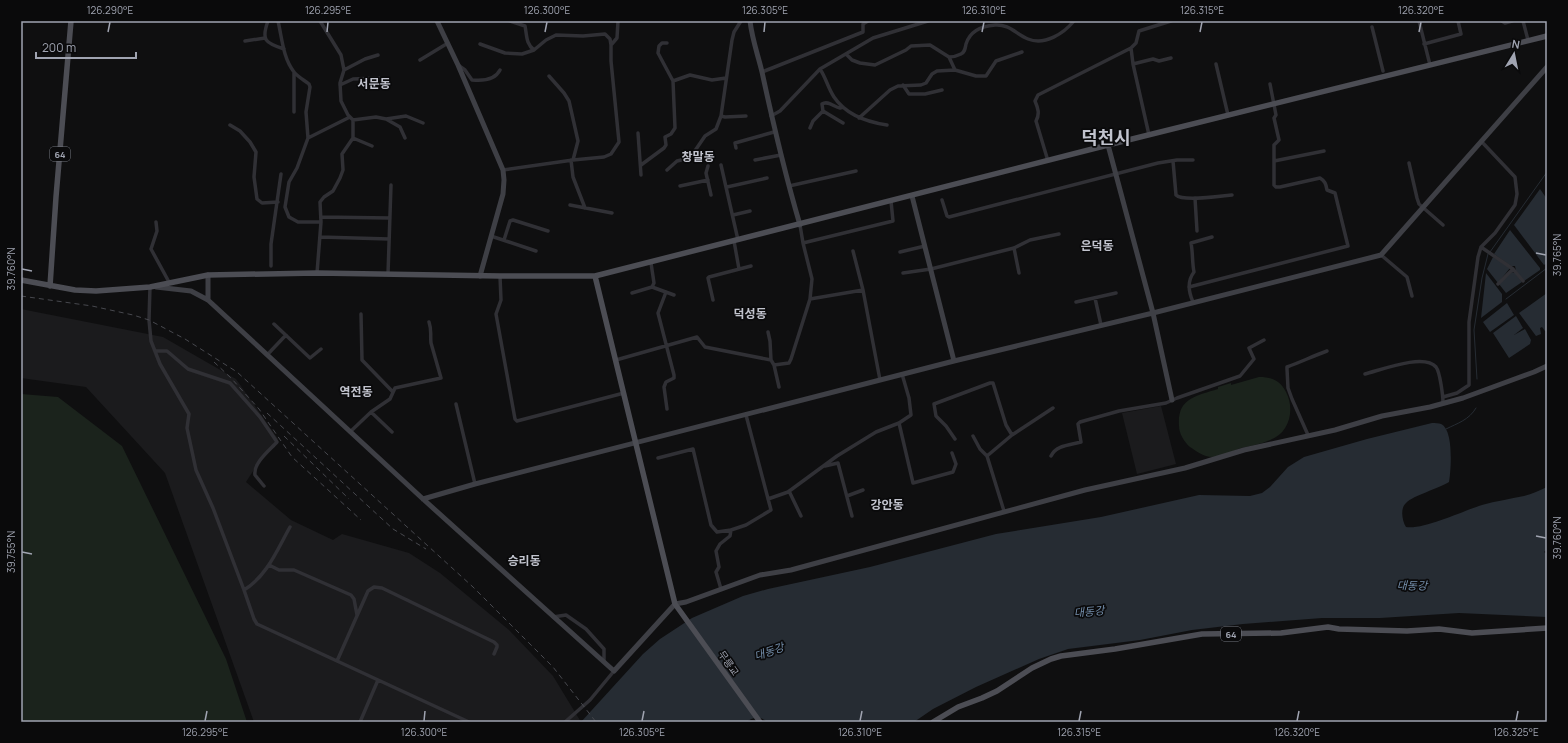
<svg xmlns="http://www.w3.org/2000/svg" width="1568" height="743" font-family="Manrope,'Noto Sans KR',sans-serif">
<rect width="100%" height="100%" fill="#0f0f10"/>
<path fill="#1b1b1d" d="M21 309 163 337 236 379 278 439 262 457 246 482 291 520 333 540 342 534 409 553 440 573 509 630 553 676 581 722H254L165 473 86 387 21 378Z
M1161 406 1176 464 1137 474 1122 413Z"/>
<path fill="#1b231c" d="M1259 377C1271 377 1280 380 1286 392 1295 409 1290 433 1270 440 1261 444 1251 446 1241 448 1232 451 1221 457 1212 457 1204 457 1196 451 1190 447 1184 442 1179 433 1179 426 1177 398 1196 396 1218 389V387L1231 383V385Z
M21 394 58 397 122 446 226 659 247 722H21Z"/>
<path fill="#262c33" d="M1540 189 1547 199V263L1544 265 1514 225Z
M1510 230 1540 268V270L1524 281 1516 271 1515 266H1511L1494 254Z
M1493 257 1510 268 1498 283 1487 269Z
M1512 272 1515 273 1522 282 1506 293 1499 284Z
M1486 273 1502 294V302L1481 318Z
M1547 293V330L1545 331 1542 327 1540 328 1541 334 1536 336 1519 313Z
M1507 303 1514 315 1490 332 1483 322Z
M1516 316 1523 328 1514 335 1525 329 1531 340 1530 344 1509 358 1493 333Z
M1432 423C1435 423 1439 423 1441 424 1454 430 1451 470 1449 482 1438 489 1414 495 1406 503 1400 508 1402 521 1406 527 1423 530 1463 511 1482 505 1496 501 1510 499 1524 496 1532 494 1540 490 1547 487V549L1544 552 1547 554V617L1459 613 1380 618H1322L1243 624 1192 630 1140 640 1068 649 1039 659 976 687 933 709 914 722H767C760 716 754 717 746 722H581L643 654 660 639 692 618 743 596 768 589 870 567 996 534 1101 517 1199 495 1250 496 1262 493 1270 487 1288 467 1304 457 1367 439Z"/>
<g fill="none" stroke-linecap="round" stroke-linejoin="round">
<path stroke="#262c33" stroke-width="1" d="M1490 252 1547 172
M1506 299 1547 268
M1477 379 1474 330 1482 278 1488 254
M1446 429C1458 423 1469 420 1476 408"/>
<path stroke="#303035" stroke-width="3.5" d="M268 21C261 40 265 43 284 49
M278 21C282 38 283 58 294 72 298 77 304 80 309 84L310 87 306 112 308 138 297 168 289 182 285 207 289 217 298 222H321L317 273
M320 21 341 55 344 70 340 83 341 101 348 115 353 120V138L342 154 343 170 340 178 333 191 324 197 320 202 321 222
M510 21 525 26C527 36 526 44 534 50
M1419 21 1430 65
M1502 21 1505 23 1512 21
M1523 21 1528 40
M1372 27 1383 71
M245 41 265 38
M480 44 505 53 522 54 534 50 546 40 556 35 583 36 605 34 610 39 611 45
M1424 44 1461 34 1458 21
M1131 48 1133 64 1149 135
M846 54 852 60 860 63 875 65 906 50 911 46 930 45 949 57 955 70 976 76H986L996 61 1022 52
M949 57C953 57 957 56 961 54 965 52 965 49 966 44 970 31 982 26 995 25 1009 24 1016 34 1028 39 1045 46 1064 33 1074 21
M420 60 448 43
M1133 64 1153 59 1159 61 1171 58
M1216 64 1228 115
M458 65 465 70 472 80C482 81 495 80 500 70
M820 69C826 78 828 88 834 97 846 115 867 122 887 125
M344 70 365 59 378 55
M762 72 863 32V24L868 21
M549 76 564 93 569 101 578 141 573 160
M673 81 690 75 712 80 726 78
M340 85 353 79 379 78
M903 85 909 94H925L942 90
M823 111 843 123
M294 112V72
M721 116 725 117 746 116
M771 116 780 111 820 69 873 38 928 21
M859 118 890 90 898 86 921 85 926 83 932 74 937 71 955 70
M386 119 400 127 405 138
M353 120 376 117 386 119 406 116 423 123
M230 125 240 131 250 142 256 152 254 177 257 199 262 203 278 202
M810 128 813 121 823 111 822 104C828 100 834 107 840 108L843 107
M638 133 641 175
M308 138 350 117
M353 138 372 146
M736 148 735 143 774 132
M571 160 573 177 585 208
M755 160 781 155
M1048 161 1036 121C1040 114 1038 108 1035 101L1038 95 1131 48 1136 43 1139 31 1171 21
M1173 161 1176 195C1183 202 1221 196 1232 195
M1274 161 1324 151
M1409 163 1417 198 1419 204 1443 225
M641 165 664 148 666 145 665 137 671 134 675 128 673 81 658 53 659 46 662 43H667
M721 165 738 240
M708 166 706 173 711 195
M503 170 573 160 604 157 611 154 619 142 611 61V45L617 38 618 21
M667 170 677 161 690 158 705 136 716 129 721 116 732 40 734 32 741 21
M680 186 708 180
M789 186 856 171
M727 187 767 178
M1195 198 1197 231
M942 200 947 216 949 217 1158 163 1177 160H1193
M570 205 612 213
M733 215 750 211
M321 217 390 218
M156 222 157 231 151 249 169 282
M491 236 536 251
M320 237 389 239
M504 240 510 221 513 220 548 231
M734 241 739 269
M803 243 893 221 891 201
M1481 247 1513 269 1523 281
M1014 248 1019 273
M900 252 925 246
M1381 255 1407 277 1412 296
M271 266V244L281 174
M903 273 931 269 1014 248 1030 240 1059 234
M388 274 391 185
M500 276 501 300 496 314 515 419 517 421 624 393
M1498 284 1513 269
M150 287 149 320 151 341 160 364 189 414 187 428 196 470 213 508 244 590 254 619 257 624 469 722
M652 287 674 295
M1189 287 1348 246 1335 193 1327 190C1326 184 1325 181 1320 178L1280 187H1276L1274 185V145L1279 140 1274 118 1276 115 1270 84
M863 290 880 380
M666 292 658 313 674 375V378L666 382 664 387 667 409
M632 293 652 287 654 283 651 263
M1095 298 1101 325
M810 299 863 290 853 251
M713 300 708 278 709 277 751 266
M1076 302 1116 293
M1193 302C1189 293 1187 281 1194 272 1192 262 1193 253 1191 243L1212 237
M361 314 362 360 392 391
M274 324 310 358 321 349
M768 332 770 341 771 360
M155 351H167L188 369 230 383 260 417 277 442C270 450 253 463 255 475L264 486
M267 355 286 335
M616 360 697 337 705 347 771 360 774 365 779 387
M774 365 789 363 791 359 810 299 812 279 803 243 800 225
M1365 374C1381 370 1424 353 1436 367 1440 372 1443 396 1443 403
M1443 397 1457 393 1469 385V322L1478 257 1481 247 1495 233 1515 205 1517 194 1515 177 1481 141
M456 404 475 484
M371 412 392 432
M899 423 913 483 953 472 956 464 952 453
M350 432 371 412 390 399 395 388 441 378 431 343C430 334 432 331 429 322
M1308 435 1292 399 1288 388 1287 369V367C1301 362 1313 356 1327 351
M973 436 980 449 987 456
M955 439 946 426 936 416 934 404 990 383H993L1006 425 1012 435
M1051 456C1056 445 1070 445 1081 442L1078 424 1080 422 1119 411 1166 403 1177 398 1240 376 1254 359 1249 348 1264 340
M658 458 693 449 711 525 717 532 731 530
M825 466 838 463 852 516
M789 491 801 516
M847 496 863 490
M768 499 788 492 837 456 876 432 899 423 911 415 909 398 902 374
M1004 511 987 456 1012 435 1053 408
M269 565 279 570H294L351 595 354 599 357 615
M721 589 716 572 719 567 716 551 720 544 730 536 731 530 746 525 771 510 746 415
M244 590C267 576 277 550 290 527
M553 617 566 615 586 629 604 649V662
M337 661 368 591 374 587 382 588 494 642 497 645V647L494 654
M360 722 378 680
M565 722 590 700 614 671"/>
<path stroke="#3e3f45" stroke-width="5" d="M437 21 458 65 503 170 504 180 503 194 480 276
M750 21C752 39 758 55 762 72 773 123 785 174 800 225
M1108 145 1153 313 1172 400
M912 196 954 361
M156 287 191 291 208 300 423 499 614 671 675 604 686 602 760 575 791 570 1085 490 1185 468 1244 450 1335 430 1382 416 1430 407 1463 398 1534 372 1547 366
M208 300V275
M423 499 475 484 954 361 1153 313 1381 255 1547 67"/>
<path stroke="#4c4d54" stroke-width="5.5" d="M595 276 675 604 760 722
M21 280 75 290 96 291 150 287 208 275 317 273 500 276H595L1108 145 1547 36
M50 286 56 197 71 21
M933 722 958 707 982 698 997 691 1032 668 1051 659 1061 656 1115 649 1202 634 1281 633 1328 627 1339 629 1407 631 1439 629 1472 633 1547 628"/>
<path stroke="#47484e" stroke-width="1" stroke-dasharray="5 4" stroke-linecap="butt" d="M21 296 92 306 133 315 149 320 185 339 237 372 473 587 553 667 596 722
M214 362 231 378 259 409 292 457 361 520
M267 413 393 529 426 549
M284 436 349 499"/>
</g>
<path fill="none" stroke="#a0a4b1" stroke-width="1.5" d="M108 32 110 22M327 32 328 22M545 32 547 22M764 32 765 22M982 32 984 22M1200 32 1202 22M1419 32 1421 22M1536 253 1546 255M22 269 32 271M1536 536 1546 538M22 552 32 554M205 721 207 711M424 721 425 711M642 721 644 711M860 721 862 711M1079 721 1081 711M1297 721 1299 711M1516 721 1518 711"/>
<g text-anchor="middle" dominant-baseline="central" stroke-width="3.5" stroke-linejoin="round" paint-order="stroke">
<g fill="#0a0a0b" stroke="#73767f" stroke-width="1">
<rect x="50" y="147" width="20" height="14" rx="3"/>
<rect x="1221" y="627" width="20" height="14" rx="3"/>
</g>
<g font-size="9" font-weight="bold" fill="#a0a4b1">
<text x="60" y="154">64</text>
<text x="1231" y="634">64</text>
</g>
<g font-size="10" fill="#a0a4b1" stroke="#0a0a0b">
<text transform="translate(729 663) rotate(55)">무릉교</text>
</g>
<g font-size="11" font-style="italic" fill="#7590ad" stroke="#0a0a0b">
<text transform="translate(1412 585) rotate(1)">대동강</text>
<text transform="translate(1089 611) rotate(-5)">대동강</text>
<text transform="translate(769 651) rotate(-19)">대동강</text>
</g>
<g font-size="12" font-weight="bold" fill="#c1c3cd" stroke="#0a0a0b">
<text x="374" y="83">서문동</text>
<text x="698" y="156">창말동</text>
<text x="1097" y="245">은덕동</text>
<text x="750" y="313">덕성동</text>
<text x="356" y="391">역전동</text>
<text x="887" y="504">강안동</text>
<text x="524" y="560">승리동</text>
</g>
<g font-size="18" font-weight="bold" fill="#c1c3cd" stroke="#0a0a0b">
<text x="1106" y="137">덕천시</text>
</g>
</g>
<rect width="1568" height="743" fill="none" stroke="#0a0a0b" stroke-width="44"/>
<g transform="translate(1514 54) rotate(10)" stroke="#0a0a0b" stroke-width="3" paint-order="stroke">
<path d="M0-3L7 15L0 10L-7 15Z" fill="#a0a4b1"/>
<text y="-6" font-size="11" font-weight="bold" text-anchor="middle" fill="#a0a4b1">N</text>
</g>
<path d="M36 52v6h100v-6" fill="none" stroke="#a0a4b1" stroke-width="2"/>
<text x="42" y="52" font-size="12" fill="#a0a4b1" stroke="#0a0a0b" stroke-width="3" paint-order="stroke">200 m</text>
<rect x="22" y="22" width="1524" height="699" fill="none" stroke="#a0a4b1" stroke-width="1.5"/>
<g font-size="10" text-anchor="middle" fill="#a0a4b1">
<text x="110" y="14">126.290°E</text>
<text x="328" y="14">126.295°E</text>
<text x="547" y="14">126.300°E</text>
<text x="765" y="14">126.305°E</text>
<text x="984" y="14">126.310°E</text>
<text x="1202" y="14">126.315°E</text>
<text x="1421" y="14">126.320°E</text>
<text transform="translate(1557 255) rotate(-90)" y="4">39.765°N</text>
<text transform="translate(11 269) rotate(-90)" y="4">39.760°N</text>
<text transform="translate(1557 538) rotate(-90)" y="4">39.760°N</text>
<text transform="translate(11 552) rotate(-90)" y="4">39.755°N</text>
<text x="205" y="736">126.295°E</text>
<text x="424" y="736">126.300°E</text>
<text x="642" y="736">126.305°E</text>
<text x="860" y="736">126.310°E</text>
<text x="1079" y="736">126.315°E</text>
<text x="1297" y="736">126.320°E</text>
<text x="1516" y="736">126.325°E</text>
</g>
</svg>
